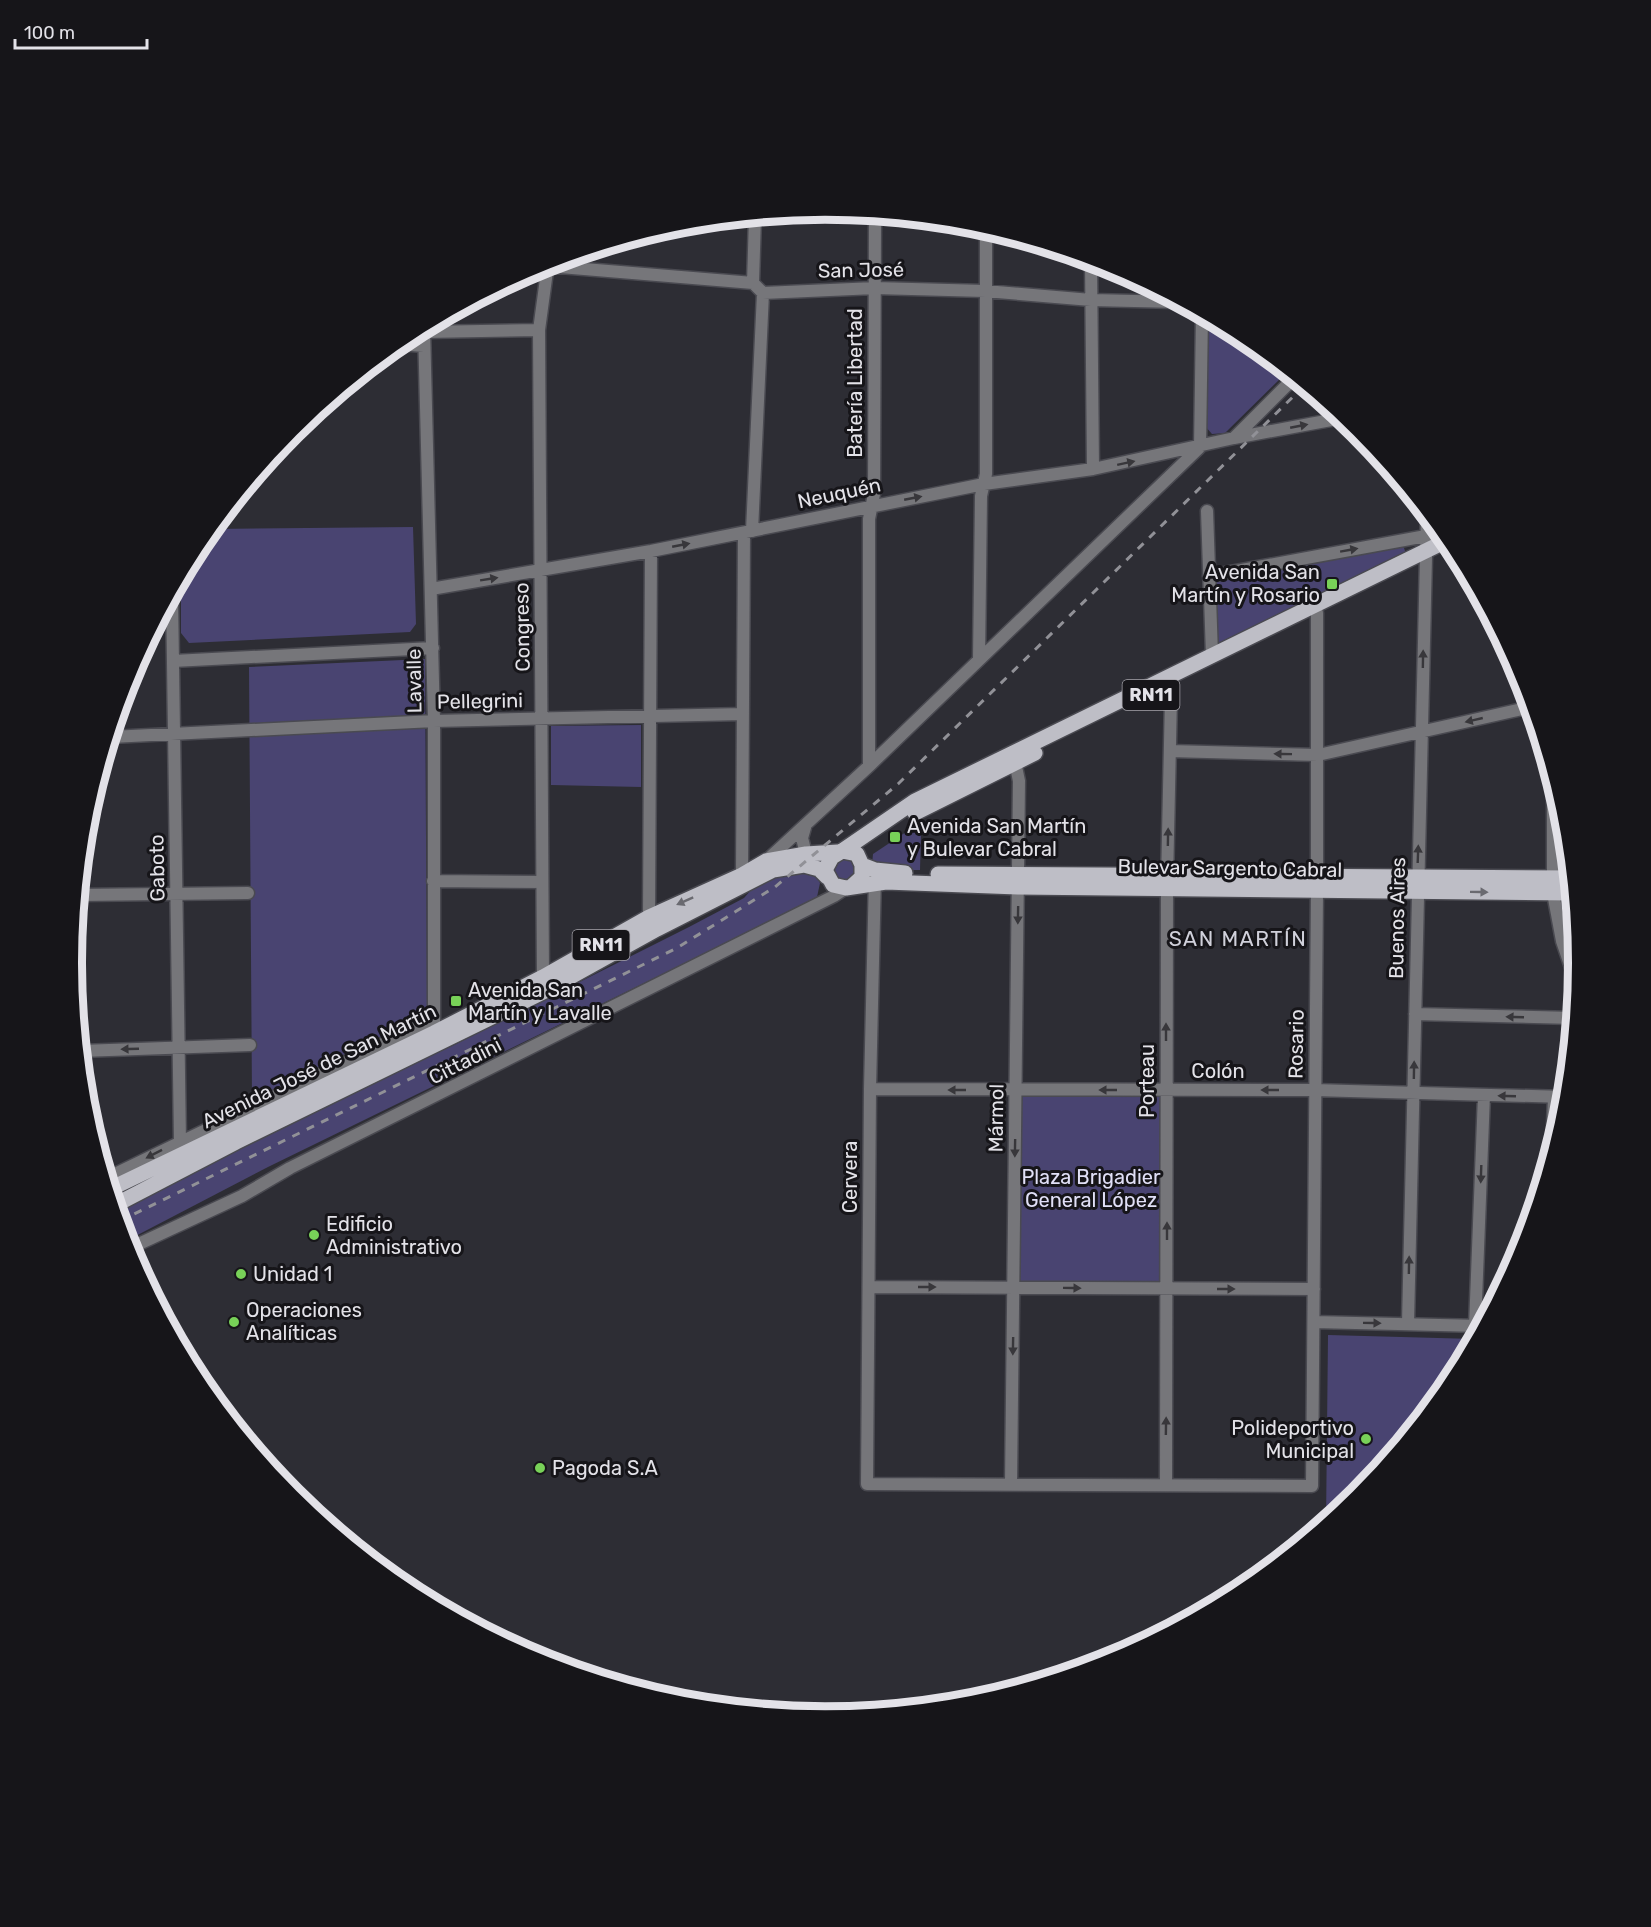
<svg xmlns="http://www.w3.org/2000/svg" width="1651" height="1927" font-family="Rubik,sans-serif">
<rect width="100%" height="100%" fill="#2d2d34"/>
<path fill="#494471" d="M1204 315 1244 337 1287 372 1225 433 1212 434 1205 426Z
M413 527 416 624 410 632 189 643 181 633V579L199 545 212 529Z
M1396 542 1404 548 1406 554 1213 655 1209 576Z
M425 659 427 1014 252 1100 249 667Z
M641 725V787L551 785V726Z
M915 826 921 835 920 870H892L872 865 873 854Z
M846 856 859 867 850 880 839 881 830 868Z
M805 871 815 874 820 883 817 897 804 905 268 1167 126 1241 117 1211 297 1116 452 1046 689 927 744 898 751 890 776 877Z
M1016 1090H1166L1168 1290 1013 1287Z
M1328 1335 1475 1339C1440 1404 1384 1476 1326 1523Z"/>
<g fill="none" stroke-linecap="round" stroke-linejoin="round">
<defs>
<path id="minor" d="M1091 261 1093 469
M548 266 753 283 763 293 875 288 985 291 1091 300 1178 302
M753 283 755 217
M424 328 434 721V1033
M424 332 539 330
M399 344 424 346
M1234 438 1294 378
M1200 447 1202 314
M1207 511 1212 655
M752 531 763 293
M1209 576 1426 536
M431 589 651 551 984 484 1093 469 1234 438 1342 418
M172 595 180 1142
M979 660 981 496 986 474V229
M173 661 433 648
M1165 678 1171 697 1167 882 1166 1484
M111 737 434 721 743 714
M1170 751 1318 755 1531 707
M869 766V519L874 494 875 215
M1553 777V893L1562 941 1577 985
M806 854 802 838 806 824
M766 861 869 766 1199 448
M742 875 744 533
M875 876 870 1089 867 1484 1312 1486 1317 890V613L1313 605
M433 881 542 882
M79 895 248 893
M77 915 80 1046
M649 917 651 551
M545 985 543 977 539 330 548 264
M1415 1014 1574 1018
M81 1051 250 1045
M870 1089 1314 1090 1566 1097
M1552 1153 1554 1097
M107 1178 434 1019
M128 1249 242 1196 290 1168 834 896 846 888
M869 1287 1314 1289
M1314 1322 1481 1326
M1408 1323 1427 514
M1475 1326 1484 1095
M1011 1484 1019 781 1014 757"/>
<path id="major" d="M915 813 1035 753
M842 851 915 801 1448 540
M862 865 875 870 905 873
M938 874 1571 878
M851 887 862 877V865L857 854 842 851 832 857 825 870 833 885 846 888 886 882 1018 887 1572 893
M110 1189 434 1033 543 977 649 917 742 875 766 861 806 854 838 852
M115 1205 236 1142 547 990 657 929 773 870 804 865 819 869 827 877"/>
</defs>
<use href="#minor" stroke="#4a4a51" stroke-width="15"/>
<use href="#major" stroke="#4a4a51" stroke-width="18"/>
<use href="#minor" stroke="#76767a" stroke-width="12"/>
<use href="#major" stroke="#bebec6" stroke-width="15"/>
<path stroke="#919197" stroke-width="3" stroke-dasharray="8 8" stroke-linecap="butt" d="M120 1221 677 948 775 887 898 784 1304 386"/>
</g>
<defs><path id="oneway-solid" d="M-6-.8H1V-3.2L6.5 0L1 3.2V.8H-6Z" transform="scale(1.5)"/></defs>
<g fill="#38373b">
<use href="#oneway-solid" transform="translate(1299 426) rotate(-11)"/>
<use href="#oneway-solid" transform="translate(1126 463) rotate(-12)"/>
<use href="#oneway-solid" transform="translate(913 498) rotate(-11)"/>
<use href="#oneway-solid" transform="translate(681 545) rotate(-11)"/>
<use href="#oneway-solid" transform="translate(1349 550) rotate(-10)"/>
<use href="#oneway-solid" transform="translate(489 579) rotate(-9)"/>
<use href="#oneway-solid" transform="translate(1423 659) rotate(-89)"/>
<use href="#oneway-solid" transform="translate(1474 720) rotate(167)"/>
<use href="#oneway-solid" transform="translate(1283 754) rotate(-179)"/>
<use href="#oneway-solid" transform="translate(1168 837) rotate(-89)"/>
<use href="#oneway-solid" transform="translate(1418 854) rotate(-88)"/>
<use href="#oneway-solid" transform="translate(1018 915) rotate(91)"/>
<use href="#oneway-solid" transform="translate(1515 1017) rotate(-178)"/>
<use href="#oneway-solid" transform="translate(1166 1032) rotate(-90)"/>
<use href="#oneway-solid" transform="translate(130 1049) rotate(178)"/>
<use href="#oneway-solid" transform="translate(1414 1070) rotate(-89)"/>
<use href="#oneway-solid" transform="translate(957 1090) rotate(-180)"/>
<use href="#oneway-solid" transform="translate(1108 1090) rotate(-180)"/>
<use href="#oneway-solid" transform="translate(1270 1090) rotate(180)"/>
<use href="#oneway-solid" transform="translate(1507 1096) rotate(-178)"/>
<use href="#oneway-solid" transform="translate(1015 1148) rotate(91)"/>
<use href="#oneway-solid" transform="translate(154 1154) rotate(153)"/>
<use href="#oneway-solid" transform="translate(1481 1174) rotate(92)"/>
<use href="#oneway-solid" transform="translate(1167 1231) rotate(-90)"/>
<use href="#oneway-solid" transform="translate(1409 1265) rotate(-89)"/>
<use href="#oneway-solid" transform="translate(927 1287)"/>
<use href="#oneway-solid" transform="translate(1072 1288) rotate(1)"/>
<use href="#oneway-solid" transform="translate(1226 1289)"/>
<use href="#oneway-solid" transform="translate(1372 1323) rotate(1)"/>
<use href="#oneway-solid" transform="translate(1013 1346) rotate(91)"/>
<use href="#oneway-solid" transform="translate(1166 1426) rotate(-89)"/>
</g>
<g fill="#6a6a70">
<use href="#oneway-solid" transform="translate(1479 892) rotate(1)"/>
<use href="#oneway-solid" transform="translate(685 901) rotate(156)"/>
</g>
<g fill="#78d158" stroke="#161519" stroke-width="2">
<rect x="1326" y="578" width="12" height="12" rx="3"/>
<rect x="889" y="831" width="12" height="12" rx="3"/>
<rect x="450" y="995" width="12" height="12" rx="3"/>
<circle cx="314" cy="1235" r="6"/>
<circle cx="241" cy="1274" r="6"/>
<circle cx="234" cy="1322" r="6"/>
<circle cx="1366" cy="1439" r="6"/>
<circle cx="540" cy="1468" r="6"/>
</g>
<g text-anchor="middle" dominant-baseline="central" stroke-width="6" stroke-linejoin="round" paint-order="stroke">
<g fill="#161519" stroke="#a6a4aa" stroke-width="1.5">
<rect x="1122.5" y="680" width="57" height="30" rx="4.5"/>
<rect x="572.5" y="930" width="57" height="30" rx="4.5"/>
</g>
<g font-size="18" font-weight="bold" fill="#e3e2e8">
<text x="1151" y="695">RN11</text>
<text x="601" y="945">RN11</text>
</g>
<g font-size="20" fill="#e3e2e8" stroke="#161519">
<text transform="translate(861 270) rotate(-1)">San José</text>
<text transform="translate(855 383) rotate(-90)">Batería Libertad</text>
<text transform="translate(839 493) rotate(-12)">Neuquén</text>
<text transform="translate(522 627) rotate(-91)">Congreso</text>
<text transform="translate(414 681) rotate(-91)">Lavalle</text>
<text transform="translate(480 701) rotate(-1)">Pellegrini</text>
<text transform="translate(157 868) rotate(-91)">Gaboto</text>
<text transform="translate(1230 868) rotate(1)">Bulevar Sargento Cabral</text>
<text transform="translate(1397 918) rotate(-89)">Buenos Aires</text>
<text transform="translate(1296 1044) rotate(-89)">Rosario</text>
<text transform="translate(465 1061) rotate(-27)">Cittadini</text>
<text transform="translate(319 1066) rotate(-26)">Avenida José de San Martín</text>
<text x="1218" y="1071">Colón</text>
<text transform="translate(1147 1081) rotate(-90)">Porteau</text>
<text transform="translate(996 1118) rotate(-89)">Mármol</text>
<text transform="translate(850 1177) rotate(-90)">Cervera</text>
</g>
<g font-size="20" fill="#e3e2e8" stroke="#161519" text-anchor="start">
<text x="1320" y="572" text-anchor="end">Avenida San<tspan x="1320" dy="23">Martín y Rosario</tspan></text>
<text x="907" y="826">Avenida San Martín<tspan x="907" dy="23">y Bulevar Cabral</tspan></text>
<text x="468" y="990">Avenida San<tspan x="468" dy="23">Martín y Lavalle</tspan></text>
<text x="326" y="1224">Edificio<tspan x="326" dy="23">Administrativo</tspan></text>
<text x="253" y="1274">Unidad 1</text>
<text x="246" y="1310">Operaciones<tspan x="246" dy="23">Analíticas</tspan></text>
<text x="1354" y="1428" text-anchor="end">Polideportivo<tspan x="1354" dy="23">Municipal</tspan></text>
<text x="552" y="1468">Pagoda S.A</text>
</g>
<g font-size="20" fill="#e1e0f7" stroke="#161519">
<text x="1091" y="1177">Plaza Brigadier<tspan x="1091" dy="23">General López</tspan></text>
</g>
<g font-size="21" letter-spacing="1.5" fill="#d0d0da" stroke="#161519">
<text x="1238" y="938">SAN MARTÍN</text>
</g>
</g>
<path d="M0 0H1651V1927H0ZM82 963a743 743 0 1 1 1486 0a743 743 0 1 1-1486 0Z" fill="#161519" fill-rule="evenodd"/>
<path fill="none" stroke="#e3e2e8" stroke-width="8" d="M82 963a743 743 0 1 1 1486 0a743 743 0 1 1-1486 0Z"/>
<path d="M15 39v9h132v-9" fill="none" stroke="#e3e2e8" stroke-width="3"/>
<text x="24" y="39" font-size="18" fill="#e3e2e8" stroke="#161519" stroke-width="4.5" paint-order="stroke">100 m</text>
</svg>
